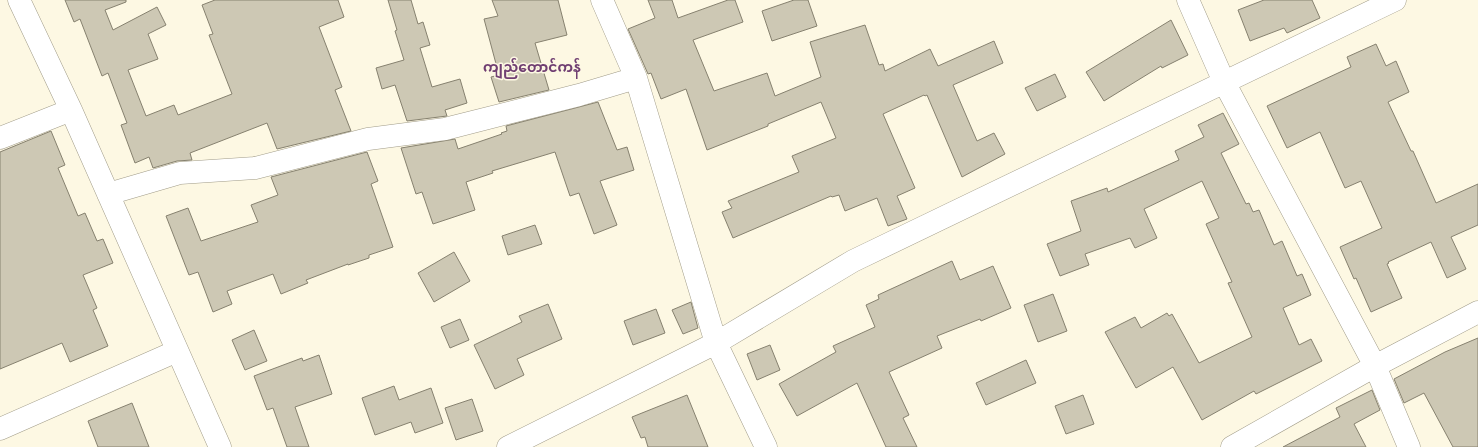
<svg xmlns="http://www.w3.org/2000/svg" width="1478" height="447" font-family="Rubik,'Noto Sans Myanmar',sans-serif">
<rect width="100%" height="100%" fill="#fdf8e3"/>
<path fill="#cdc8b4" stroke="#86816f" d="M65 0H126V2L105 10 113 30 157 7 166 25 148 34 158 59 128 70 146 116 174 105 178 115 232 94 209 35 213 34 202 5 215 0H338L344 17 319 27 342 87 335 90 351 131 277 149 267 123 190 153 192 160 177 161 153 168 149 157 135 163 121 125 127 123 108 73 102 76 80 19 74 22Z
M388 0H411L418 24 423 22 430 45 420 48 432 87 460 79 467 103 445 110 447 116 407 121 395 85 382 89 376 68 404 60 395 31 397 30Z
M492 0H558L567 35 535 43 549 90 499 102 491 77 499 75 484 19 498 16Z
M648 0H672L678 18 728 0H735L743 22 693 40 714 91 767 73 775 96 821 77 810 42 865 25 879 65 883 64 885 71 930 49 938 66 994 41 1003 63 953 85 977 141 994 133 1005 154 962 177 927 95 925 96 924 95 883 114 915 188 897 196 907 219 888 226 877 198 845 211 839 195 832 197 831 196 733 238 722 212 732 208 728 201 799 172 792 156 836 138 821 102 768 124V126L707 150 686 89 661 99 651 73 648 74 628 29 655 18Z
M794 0H808L817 26 772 41 762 11Z
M1264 0H1312L1320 18 1287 33 1284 28 1250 41 1238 10Z
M1171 20 1188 55 1162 68 1161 66 1104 101 1086 72Z
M1376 44 1386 66 1396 61 1409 92 1388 102 1411 151H1413L1436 203 1478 184V225L1451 237 1466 269 1447 278 1431 242 1388 262 1389 263 1387 264 1402 298 1371 312 1356 278 1354 279 1340 247 1382 228 1361 181 1345 188 1320 132 1287 148 1267 106 1351 67 1347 57Z
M1055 74 1066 97 1037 111 1025 88Z
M598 102 617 150 627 147 634 170 600 181 617 225 594 234 579 193 570 196 555 152 492 171 493 173 466 182 475 210 433 224 422 192 416 194 401 148 455 139 458 149 502 134 501 133 507 131 506 126Z
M1223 113 1239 144 1221 153 1246 204 1249 203 1253 212 1259 210 1274 245 1282 241 1297 276 1302 274 1311 295 1283 308 1299 345 1311 339 1322 361 1256 394 1254 391 1202 420 1173 367 1136 388 1105 332 1135 317 1141 328 1167 313 1169 316 1172 314 1199 363 1252 337 1228 283 1232 282 1206 224 1219 218 1202 181 1144 209 1157 238 1135 248 1130 238 1085 254 1089 265 1060 276 1047 244 1081 231 1071 201 1107 188 1108 192 1179 160 1175 151 1204 137 1198 125Z
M51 131 65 165 58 168 78 216 85 213 97 241 103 239 113 263 83 275 97 308 93 310 108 346 70 362 62 343 0 369V152Z
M367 152 378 181 371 184 393 247 369 255V258L348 265V264L306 280 308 283 281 294 273 274 227 291 232 304 213 312 198 272 189 275 166 216 188 208 201 241 258 222 251 205 278 195 271 177Z
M535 225 542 244 508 255 502 236Z
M454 252 470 281 434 302 418 273Z
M952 261 960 280 993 266 1011 308 981 321 980 319 937 336 942 348 889 372 909 415 903 418 917 447H886L857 383 797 416 779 384 836 352 833 346 875 327 866 305 879 299 878 295Z
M1053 294 1067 331 1038 342 1024 305Z
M691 302 698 328 683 334 672 310Z
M548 304 562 339 517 359 524 375 495 389 474 345 522 322 519 316Z
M656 309 665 333 633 345 624 321Z
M460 319 469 340 450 348 441 327Z
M254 330 267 361 245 370 232 340Z
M1478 338V447H1453L1424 393 1404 403 1394 379 1445 352Z
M770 345 780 370 757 380 747 354Z
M319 355 332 394 295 407 309 447H287L273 408 267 410 254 376 302 358 303 361Z
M1026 360 1036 383 986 405 976 383Z
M394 386 399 400 431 388 443 423 415 433 411 422 375 435 362 398Z
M1372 390 1380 410 1354 424 1366 447H1283L1340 417 1336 408Z
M687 395 708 447H648L645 437 641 438 632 417Z
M1083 395 1094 424 1066 434 1055 406Z
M472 399 483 431 456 440 445 408Z
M132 403 149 447H98L88 421Z"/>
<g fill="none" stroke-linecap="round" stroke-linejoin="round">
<defs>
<path id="street" d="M19 0 71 110 220 447
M602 0 636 78 716 343 766 447
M1188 0 1224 82 1375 366 1409 447
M0 138 71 110
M108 194 180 173 255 168 368 139 445 129 579 95 636 78
M0 429 177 351
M508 447 716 343 853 261 1395 0
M1232 447 1375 366 1478 312"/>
</defs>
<use href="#street" stroke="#a19c89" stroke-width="23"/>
<use href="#street" stroke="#fff" stroke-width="22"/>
</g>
<g text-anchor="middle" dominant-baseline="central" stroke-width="3" stroke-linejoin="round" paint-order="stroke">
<g font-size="14" font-weight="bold" fill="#703f72" stroke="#fdf8e3">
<text x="532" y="67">ကျည်တောင်ကန်</text>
</g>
</g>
</svg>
